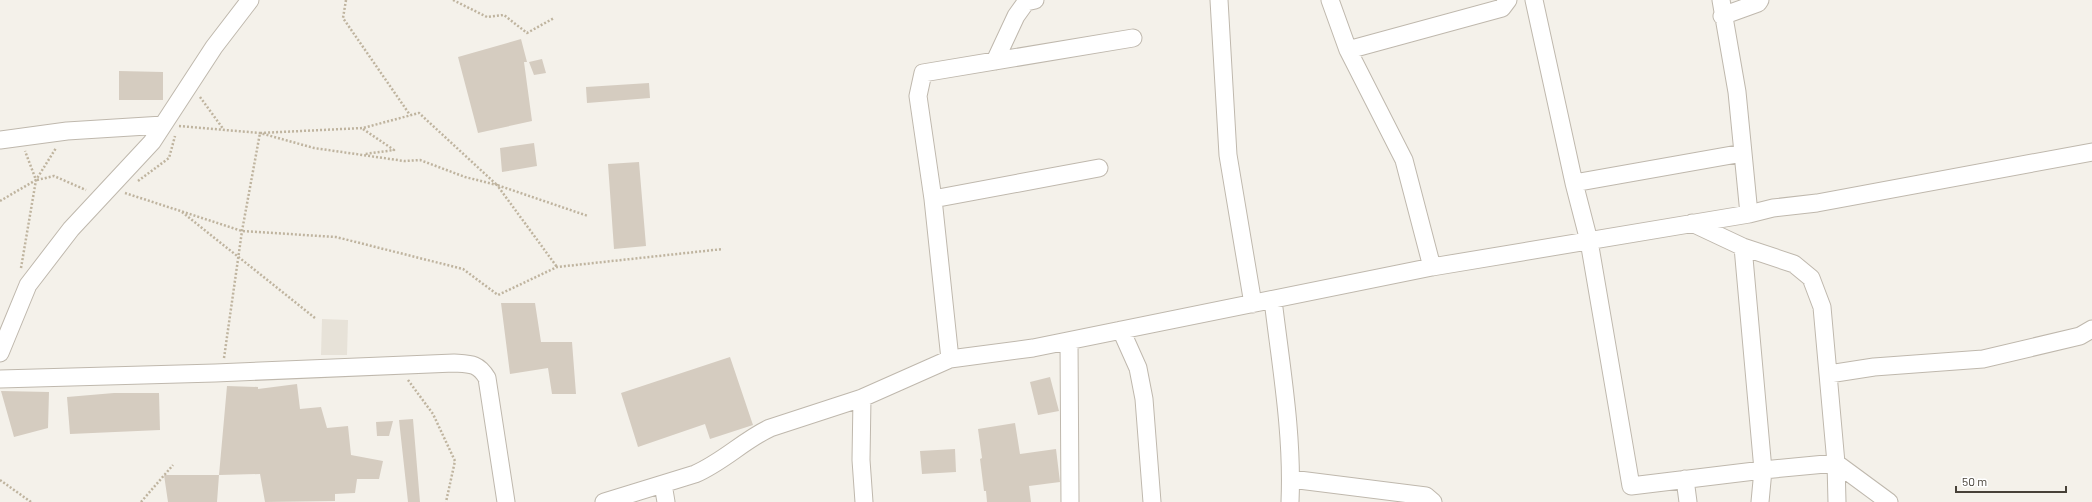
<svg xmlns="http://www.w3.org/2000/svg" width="2092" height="502" font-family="Barlow,sans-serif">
<rect width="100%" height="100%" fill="#f4f1ea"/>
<path fill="#e7e2d8" d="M322 319 348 320 347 355H321Z"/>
<path fill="#d5ccc0" d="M521 39 527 62H524L532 121 478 133 458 57Z
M542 59 546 73 534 75 529 62Z
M119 71 163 72V100H119Z
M649 83 650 98 587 103 586 87Z
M534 143 537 166 502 172 500 148Z
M639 162 646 246 614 249 608 164Z
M501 303H535L541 342H572L576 394H552L548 368 510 374Z
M730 357 753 425 710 439 705 424 638 447 621 393Z
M1050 377 1059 411 1038 415 1030 382Z
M297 384 300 409 321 407 327 428 348 426 351 455 383 461 379 479H357L355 493 335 494V501L265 502 260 474 219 475 227 386 258 387V389Z
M1 391 49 392 48 428 14 437Z
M114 393H159L160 430 70 434 67 397Z
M413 419 420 502H408L399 420Z
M393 421 389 436H377L376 422Z
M1015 423 1020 454 1056 449 1060 482 1029 486 1031 502H987L986 491H984L980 459 982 458 978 429Z
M955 449 956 472 922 474 920 451Z
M164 475H219L217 502H168Z"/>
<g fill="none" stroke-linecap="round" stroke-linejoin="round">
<defs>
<path id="minor" d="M1219 0 1228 155 1253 304
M1330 0 1348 50 1404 160 1432 267
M1534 0 1574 183 1589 241 1631 486 1763 470 1836 463 1889 502
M1721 0 1737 92 1749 214
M1722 16 1758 3 1760 0
M1348 50 1502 8 1508 0
M995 61 1016 16 1026 2 1035 0
M0 140 67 131 163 125
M1574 183 1743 153
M933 199 1099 168
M1692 223 1743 247 1794 264 1811 278 1822 307 1836 463 1837 502
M1743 247 1763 470 1760 502
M1273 300C1281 367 1293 434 1290 502
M1121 330 1138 368 1144 399 1152 502
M1069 341 1070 502
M0 353 28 285 71 229 152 142 214 47 250 0
M950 359 933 199 918 96 923 73 1133 38
M1829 374 1874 367 1983 359 2080 336 2092 329
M0 379 215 373 454 363C470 364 478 363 487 378L506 502
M862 398 861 460 864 502
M1291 479 1426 496 1433 502
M1685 479 1688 502
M663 484 666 502
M604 502 695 474C723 462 744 440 770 428L862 398 950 359 1033 348 1432 267 1749 214 1773 208 1817 203 2092 152"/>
</defs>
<use href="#minor" stroke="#bfb8ad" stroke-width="19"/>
<path stroke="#bfb49f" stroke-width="2.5" stroke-dasharray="2 2" stroke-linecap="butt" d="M346 0 343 18 410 115
M453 0 487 17 504 15 527 33 554 18
M200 97 224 130
M179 126 260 133 314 148 404 161 420 160 465 177 497 185 557 267
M363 129 394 150 365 154
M37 180 54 176 86 190
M138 181 169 158 175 136
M125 193 242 231 336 237 463 269 498 295 557 267 723 249
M0 201 36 180 25 151
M182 212 315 318
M21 268 36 180 56 148
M224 358 242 231 260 133 363 128 419 113 497 185 588 216
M408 380 433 414 455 461 446 502
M0 480 31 502
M141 502 173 465"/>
<use href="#minor" stroke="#fff" stroke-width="17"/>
</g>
<path d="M1956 486v6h110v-6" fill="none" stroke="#474138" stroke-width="2"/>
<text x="1962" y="486" font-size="12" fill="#474138" stroke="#ffffff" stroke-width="3" paint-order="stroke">50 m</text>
</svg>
